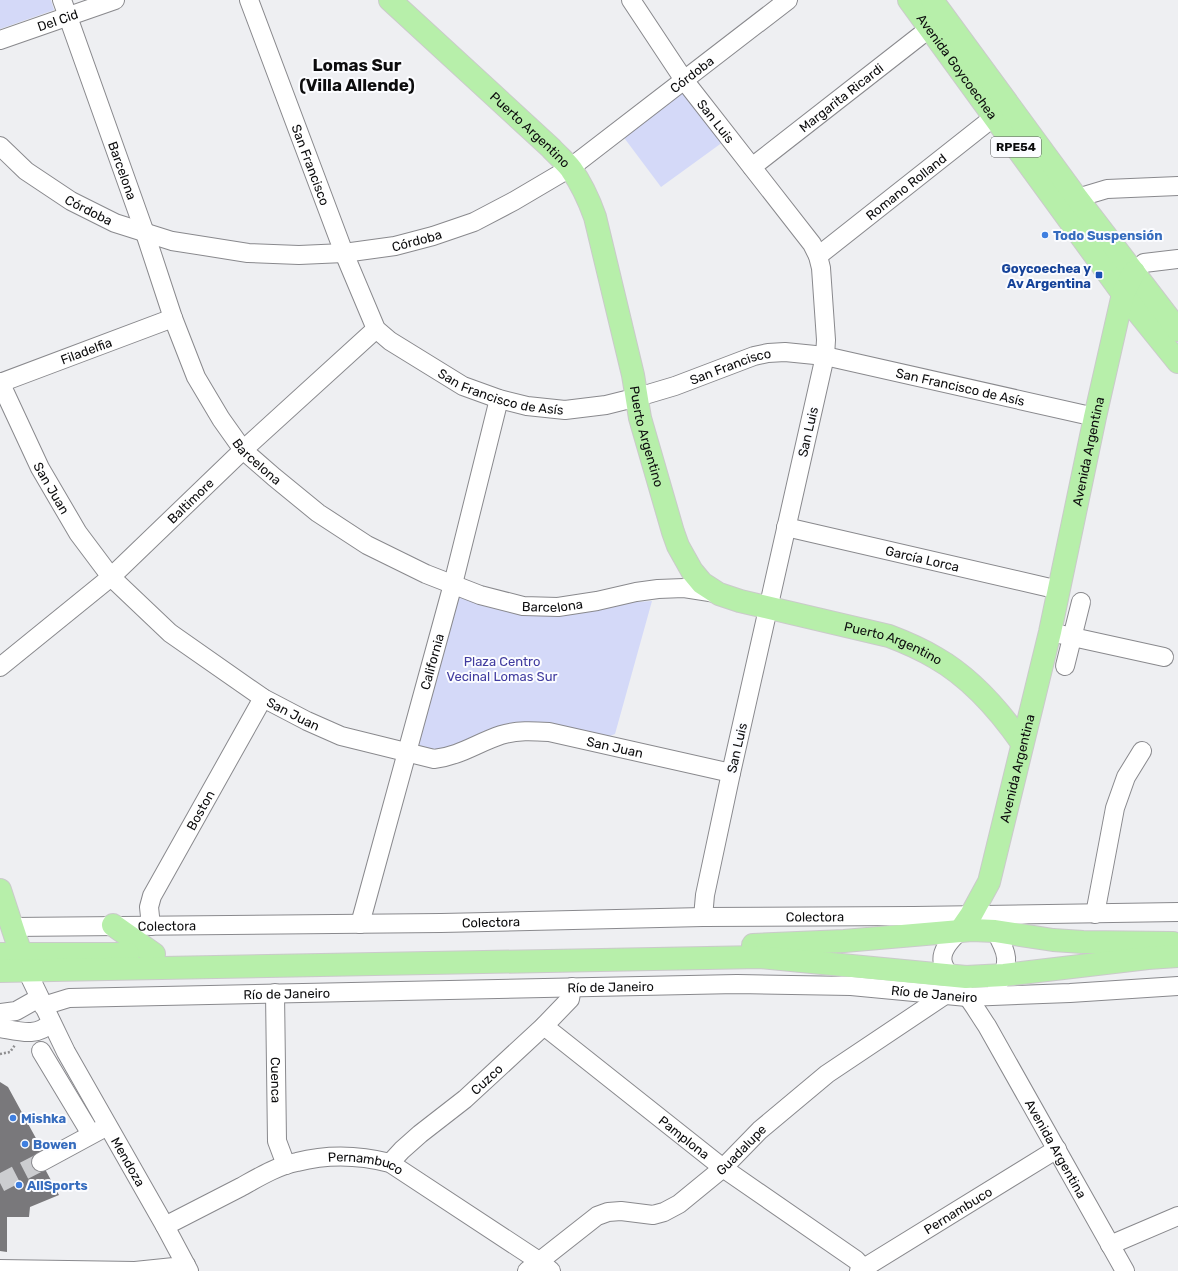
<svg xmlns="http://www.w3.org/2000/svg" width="1178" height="1271" font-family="Rubik,sans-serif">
<rect width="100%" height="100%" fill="#eeeff2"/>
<path fill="#d4d9f8" d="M0 0H51L54 10 0 29Z
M683 86 723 142 661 187 619 131Z
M459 593 604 604 652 601 615 734 602 739 571 732 445 752 418 746Z"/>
<path fill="#79787b" d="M0 1082 8 1087 44 1153 39 1158 59 1195 30 1207 29 1217H7V1252L0 1251Z"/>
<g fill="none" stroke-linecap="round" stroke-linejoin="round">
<path stroke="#cccdd0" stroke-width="18" stroke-dasharray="18 9" stroke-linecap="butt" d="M0 1183 41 1162"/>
<defs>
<g id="minor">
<path id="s1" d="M62 0 145 233 173 318 196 377 221 419 243 450 274 477 318 513 367 545 426 574 480 595 523 606 558 607 597 601 636 592 658 589 684 588 716 593"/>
<path id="s2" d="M249 0 344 253 376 329 390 341 463 386 499 399 527 406 565 410 606 405 638 397 675 386 754 356 768 353 785 352 825 356 1095 417"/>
<path id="s3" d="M631 0 684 80 812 244 818 256 821 268 826 340 825 356 731 773 705 895 703 917"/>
<path id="s4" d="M0 40 115 0"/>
<path id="s5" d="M0 146 26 171 71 201 115 223 172 241 248 253 299 255 344 253 395 246 433 236 474 222 514 201 570 168 788 0"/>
<path id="s6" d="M752 167 930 28"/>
<path d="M1077 198 1107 189 1178 186"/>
<path id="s7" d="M818 256 994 117"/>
<path d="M1134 272 1144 263 1178 259"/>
<path id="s8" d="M0 382 40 468 78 533 111 577 170 633 263 698 307 721 341 736 434 759C460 756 477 743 501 735 517 730 533 731 549 732L731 773"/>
<path id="s9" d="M0 383 173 318"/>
<path id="s10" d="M786 527 1059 590"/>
<path d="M1050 632 1164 657"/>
<path d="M1065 666 1081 602"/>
<path id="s11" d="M0 667 111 577 243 450 376 329"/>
<path d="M1095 914 1115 808 1126 777 1142 751"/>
<path id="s12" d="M360 924 453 584 499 399"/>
<path id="s13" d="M151 926 149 907 152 896 263 698"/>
<path id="s14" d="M12 927 441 923 703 917 914 916 1178 912"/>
<path id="s15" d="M960 931C929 959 944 969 966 995 974 1005 980 1016 987 1026L1125 1271"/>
<path d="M995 931C1008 953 1011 963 997 986"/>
<path id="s16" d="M27 971 66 1052 165 1226 189 1271"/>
<path id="s17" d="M275 993 277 1141 286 1165"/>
<path id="s18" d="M43 1006 69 998 737 984 851 986 967 997 1070 993 1178 986"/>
<path d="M0 1013 16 1011 39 998"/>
<path id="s19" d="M544 1026 723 1168 856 1260 866 1271"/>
<path d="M0 1028C18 1031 38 1038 51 1022"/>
<path d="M41 1051 91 1134"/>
<path d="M41 1162 102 1129"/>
<path id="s20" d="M390 1163 402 1150 420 1134 465 1099 544 1026 570 999 572 987"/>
<path id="s21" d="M165 1226C190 1213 216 1200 241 1187 259 1177 277 1166 297 1162 328 1154 359 1155 390 1163L539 1261 551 1271"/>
<path d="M1110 1245 1178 1216"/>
<path d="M0 1269 135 1271 174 1267 186 1265"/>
<path id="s22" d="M527 1271 597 1216 608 1212 621 1211 653 1215 664 1212 679 1204 723 1168 760 1130 827 1074 945 995"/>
<path id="s23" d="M859 1271 1057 1149"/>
</g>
<g id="major">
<path id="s24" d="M390 0 551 148C557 155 565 161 571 169 581 183 589 200 595 217L633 375 640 418 673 532 678 546 692 571 702 583 719 594 740 601 889 636C905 642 921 649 936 658 971 678 999 710 1022 743"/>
<path id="s25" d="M909 0 1123 294 1178 362"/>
<path d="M932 0 1077 198 1178 330"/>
<path d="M0 890 25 966"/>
<path d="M113 925 154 954"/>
<path id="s26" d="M960 931 971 915 989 882 1050 632 1095 417 1123 294 1134 272"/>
<path d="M753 945 844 941 972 930 995 931 1053 940 1083 942 1173 943"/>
<path d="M0 954H128"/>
<path d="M0 971 760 957 966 977 1004 975 1148 958 1178 956"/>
</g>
</defs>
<use href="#minor" stroke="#89898d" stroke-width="20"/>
<use href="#major" stroke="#cacaca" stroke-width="24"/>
<path stroke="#8e8e90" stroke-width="2.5" stroke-dasharray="2 2" stroke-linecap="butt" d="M0 1054 10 1052 15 1045"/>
<use href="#minor" stroke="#fff" stroke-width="18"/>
<use href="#major" stroke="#b7efaa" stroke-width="22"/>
</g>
<g fill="#3f7fe0" stroke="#fbfcff" stroke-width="1.5">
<circle cx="1045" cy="235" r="4"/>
<circle cx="13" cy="1118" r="4"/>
<circle cx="25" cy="1144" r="4"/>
<circle cx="19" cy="1185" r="4"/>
</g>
<rect fill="#1a4fb4" stroke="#fbfcff" stroke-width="1.5" x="1095" y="271" width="8" height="8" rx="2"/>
<g text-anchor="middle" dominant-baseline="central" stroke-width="4" stroke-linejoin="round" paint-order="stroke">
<rect fill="#fbfcff" stroke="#545456" stroke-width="1" x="991" y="137" width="50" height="20" rx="3"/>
<g font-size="12" font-weight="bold" fill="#0c0c0d">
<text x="1016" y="147">RPE54</text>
</g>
<g font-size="13" fill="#0c0c0d" stroke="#fbfcff">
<text stroke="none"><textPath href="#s4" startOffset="61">Del Cid</textPath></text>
<text stroke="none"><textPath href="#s25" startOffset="82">Avenida Goycoechea</textPath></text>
<text stroke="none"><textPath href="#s5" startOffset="770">Córdoba</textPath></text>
<text stroke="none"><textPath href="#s6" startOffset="113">Margarita Ricardi</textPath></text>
<text stroke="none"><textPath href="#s3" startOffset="148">San Luis</textPath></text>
<text stroke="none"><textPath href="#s24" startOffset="191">Puerto Argentino</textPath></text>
<text stroke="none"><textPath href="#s2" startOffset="176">San Francisco</textPath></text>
<text stroke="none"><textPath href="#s1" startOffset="181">Barcelona</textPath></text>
<text stroke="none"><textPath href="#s7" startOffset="112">Romano Rolland</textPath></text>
<text stroke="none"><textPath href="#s5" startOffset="110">Córdoba</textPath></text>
<text stroke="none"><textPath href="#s5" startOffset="446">Córdoba</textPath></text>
<text stroke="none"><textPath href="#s9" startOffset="92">Filadelfia</textPath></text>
<text stroke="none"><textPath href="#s2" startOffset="734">San Francisco</textPath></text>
<text stroke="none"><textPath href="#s2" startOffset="970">San Francisco de Asís</textPath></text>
<text stroke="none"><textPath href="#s2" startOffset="495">San Francisco de Asís</textPath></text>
<text transform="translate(808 432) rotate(-77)">San Luis</text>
<text stroke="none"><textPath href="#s24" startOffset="527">Puerto Argentino</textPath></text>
<text stroke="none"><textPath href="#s26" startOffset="499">Avenida Argentina</textPath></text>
<text stroke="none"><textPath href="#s1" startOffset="505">Barcelona</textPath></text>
<text stroke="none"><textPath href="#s8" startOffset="118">San Juan</textPath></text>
<text stroke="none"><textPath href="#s11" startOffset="253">Baltimore</textPath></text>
<text stroke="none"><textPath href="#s10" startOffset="140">García Lorca</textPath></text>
<text stroke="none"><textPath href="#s1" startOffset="841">Barcelona</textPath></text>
<text stroke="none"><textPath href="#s24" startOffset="887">Puerto Argentino</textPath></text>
<text stroke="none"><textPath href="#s12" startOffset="272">California</textPath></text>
<text stroke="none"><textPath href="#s8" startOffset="454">San Juan</textPath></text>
<text stroke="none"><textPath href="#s8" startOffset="790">San Juan</textPath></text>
<text transform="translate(737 748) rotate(-77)">San Luis</text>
<text stroke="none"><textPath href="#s26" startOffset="174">Avenida Argentina</textPath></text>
<text stroke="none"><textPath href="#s13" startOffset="129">Boston</textPath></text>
<text stroke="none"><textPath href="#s14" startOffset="803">Colectora</textPath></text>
<text stroke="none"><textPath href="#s14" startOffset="479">Colectora</textPath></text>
<text stroke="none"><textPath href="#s14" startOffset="155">Colectora</textPath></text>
<text stroke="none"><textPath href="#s18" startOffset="569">Río de Janeiro</textPath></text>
<text stroke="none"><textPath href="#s18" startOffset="893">Río de Janeiro</textPath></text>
<text stroke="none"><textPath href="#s18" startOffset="245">Río de Janeiro</textPath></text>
<text stroke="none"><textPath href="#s20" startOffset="128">Cuzco</textPath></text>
<text stroke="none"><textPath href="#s17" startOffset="87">Cuenca</textPath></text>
<text stroke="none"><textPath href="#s19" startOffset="179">Pamplona</textPath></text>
<text stroke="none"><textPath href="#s15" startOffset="256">Avenida Argentina</textPath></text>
<text stroke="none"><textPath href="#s22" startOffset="257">Guadalupe</textPath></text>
<text stroke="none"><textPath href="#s16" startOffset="216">Mendoza</textPath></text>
<text stroke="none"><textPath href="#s21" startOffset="217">Pernambuco</textPath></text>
<text stroke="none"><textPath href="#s23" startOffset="116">Pernambuco</textPath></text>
</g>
<g font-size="13" font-weight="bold" fill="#366cbe" stroke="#fbfcff" text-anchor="start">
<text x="1053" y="235">Todo Suspensión</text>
<text x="21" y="1118">Mishka</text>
<text x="33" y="1144">Bowen</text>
<text x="27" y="1185">AllSports</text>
</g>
<g font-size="13" font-weight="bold" fill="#164399" stroke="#fbfcff" text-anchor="end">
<text x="1091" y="268">Goycoechea y<tspan x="1091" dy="15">Av Argentina</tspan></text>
</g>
<g font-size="13" fill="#403b9f" stroke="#fbfcff">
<text x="502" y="661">Plaza Centro<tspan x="502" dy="15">Vecinal Lomas Sur</tspan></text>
</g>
<g font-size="17" font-weight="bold" fill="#0c0c0d" stroke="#fbfcff">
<text x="357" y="65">Lomas Sur<tspan x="357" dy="20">(Villa Allende)</tspan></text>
</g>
</g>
</svg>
